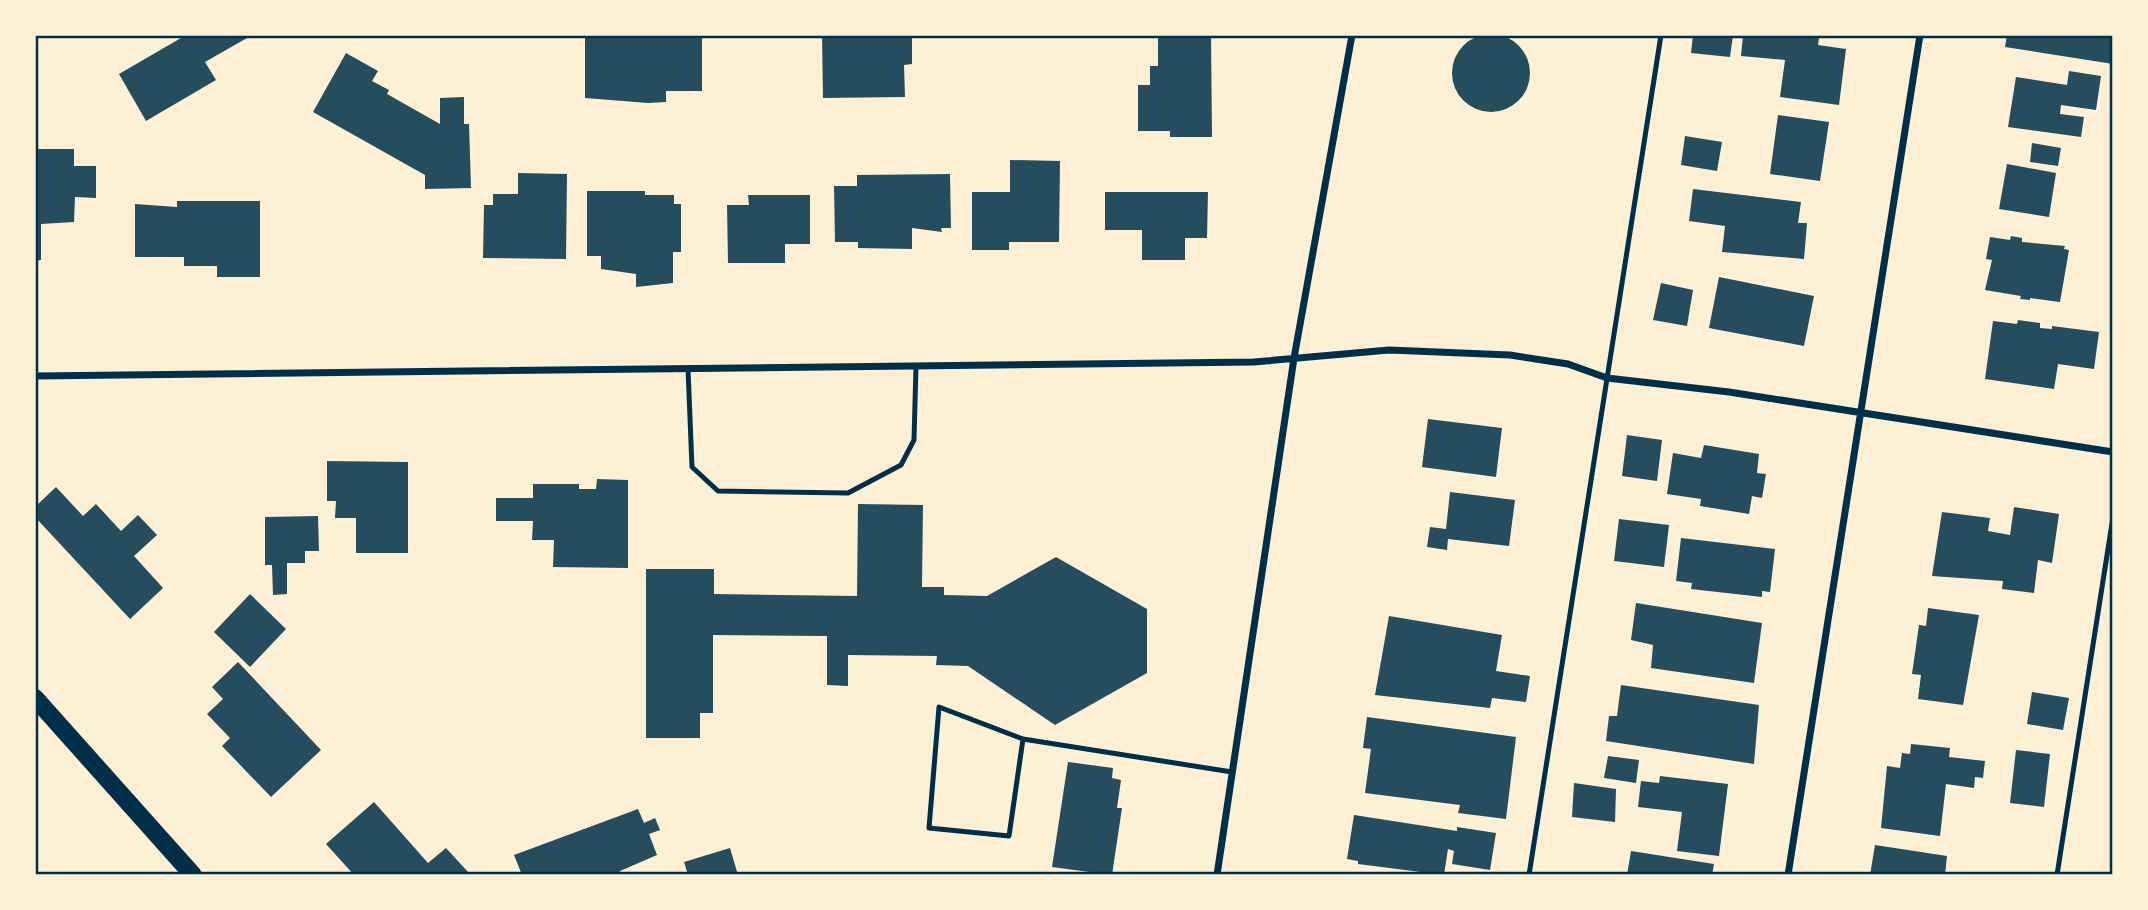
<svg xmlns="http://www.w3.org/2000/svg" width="2148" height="910" font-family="Manrope,sans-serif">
<rect width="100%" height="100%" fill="#fdf0d5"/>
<path fill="#264d5e" d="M1452 73a39 39 0 1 1 78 0a39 39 0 1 1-78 0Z
M179 35H245L247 38 205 62 216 80 146 121 119 74 181 38Z
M585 35H612V38L702 35V91H666V102L648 103 585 98Z
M822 35H912V64L904 65 905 97 823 98Z
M1158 35H1211L1212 137H1170V131H1138V85H1150V66H1158Z
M1693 35H1733L1730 57 1691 53Z
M1743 35 1819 38 1818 45 1846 49 1839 105 1780 97 1785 60 1741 56Z
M2007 35H2113V64L2005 47Z
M346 53 378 71 372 81 389 90 387 94 440 124V98L464 97V124H469L471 188 425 189V175L313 112Z
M2069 71 2101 76 2096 110 2061 105 2060 114 2084 117 2081 137 2008 127 2016 77 2067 85Z
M1778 115 1829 122 1820 181 1770 174Z
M35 124H38V149H74V166H96V198L75 197 74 222 41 224V260L35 261Z
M1685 136 1722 142 1717 171 1681 165Z
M2032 143 2061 148 2058 166 2030 162Z
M1010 160 1060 161 1059 242H1009V250H972V192H1010Z
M2007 164 2056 173 2049 217 1999 209Z
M518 173 567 174 566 259 483 258 484 205H493V194H518Z
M950 174 951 228H941L942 232 912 228V249L858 248V242H835L834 186H857V175Z
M1693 189 1801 202 1798 223H1807L1804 259 1722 252 1725 226 1689 221Z
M587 191H645V195H674V204H681V252H673V283L636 287V274L601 269V256H587Z
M1105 192H1208L1207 238H1185V260H1142V230H1105Z
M748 195H810V244H785V263H728L727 205H749Z
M177 201H260V277H217V266H184V257H135V204L177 207Z
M2011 236 2022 238V242L2065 246 2064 249 2069 250 2060 302 2030 298V300L2020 299 2021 296 1985 290 1992 260 1986 259 1990 237 2010 240Z
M1719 277 1814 296 1804 346 1709 328Z
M1661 283 1693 290 1687 326 1653 320Z
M2018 320 2040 323V328L2052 329V326L2099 332 2094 369 2058 364 2054 389 1985 379 1993 321 2017 324Z
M1428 419 1502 428 1496 477 1422 467Z
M1627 435 1662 440 1657 481 1622 476Z
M1704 445 1759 454 1757 473 1766 474 1762 498 1752 496 1749 514 1700 506 1701 499 1667 494 1673 453 1701 458Z
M327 461 408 462V553H356V518H335L336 501H327Z
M597 479 628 480V568L553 567 554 540H532L533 521H496V498H533V484H579V489H596Z
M56 487 83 516 96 504 121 531 138 515 157 535 134 556 163 588 130 619 35 517V507Z
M1450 492 1515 500 1509 546 1448 539 1447 550 1427 547 1430 527 1446 529Z
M858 504 923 505 922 587H944V595L987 596 1056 557 1147 609V673L1055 725 968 666 936 665 937 656 848 655V686L827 685V636L713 635V713H700V738H646V569H714V594L857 596Z
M2014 507 2059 514 2052 563 2038 560 2034 593 2002 589 2003 581 1932 576 1942 512 1990 518 1988 531 2010 535Z
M318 516 319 551H305V563H287V594L273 595 272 565H265V517Z
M1619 519 1669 525 1664 567 1614 561Z
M1681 538 1775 549 1770 592 1762 591V597L1691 589 1692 583 1676 581Z
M250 594 286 629 250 667 214 632Z
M1636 603 1762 623 1754 683 1651 668 1653 645 1631 640Z
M1928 608 1979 615 1963 705 1918 699 1921 675 1912 674 1919 625 1926 626Z
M1389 616 1502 635 1496 671 1530 676 1526 702 1492 698 1490 708 1375 695Z
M238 662 321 750 271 797 222 746 230 738 207 714 223 699 212 687Z
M1621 685 1759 705 1754 764 1606 741 1609 716H1617Z
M2032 692 2069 698 2063 730 2027 724Z
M1367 717 1516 737 1506 819 1458 813 1460 805 1365 793 1371 749 1363 748Z
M1911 744 1950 748 1949 757 1985 761 1983 778 1975 777 1974 788 1946 784 1940 836 1881 828 1887 766 1900 768 1902 753 1910 754Z
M2016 750 2050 754 2044 807 2010 803Z
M1608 756 1639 760 1636 783 1604 778Z
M1068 762 1113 768 1112 778 1121 780 1117 808H1122L1112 875 1052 867Z
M1660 776 1728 784 1719 856 1677 851 1682 812 1638 807 1641 781 1659 783Z
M1574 783 1616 789 1615 822 1572 817Z
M374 802 428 863 446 848 469 873 354 875 326 844Z
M638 809 644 823 655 818 660 830 649 834 657 855 620 871 618 875H522L514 855Z
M1354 815 1457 831V827L1496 833 1490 870 1452 864 1454 851 1448 849 1444 875 1358 864V861L1347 859Z
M1875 845 1947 856 1945 875H1870Z
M730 848 738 875H688L684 862Z
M1631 851 1714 864 1712 875H1627Z"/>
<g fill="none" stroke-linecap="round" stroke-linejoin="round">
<path stroke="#003049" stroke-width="5" d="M688 369 692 467 718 491 848 493 901 465 914 440 916 366
M1023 739 1009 836 929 828 939 707 1023 739 1232 772
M1529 875 1661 35
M2057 875 2113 517"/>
<path stroke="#003049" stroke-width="7" d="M35 376 1254 362 1389 350 1510 355 1568 364 1607 378 1729 392 2113 452
M1217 875 1294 358 1352 35
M1788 875 1920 35"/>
<path stroke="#003049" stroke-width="18" d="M35 698 193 875"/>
</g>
<rect width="2148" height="910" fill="none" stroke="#fdf0d5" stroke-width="74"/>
<rect x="37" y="37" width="2074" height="836" fill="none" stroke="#003049" stroke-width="2.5"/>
</svg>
